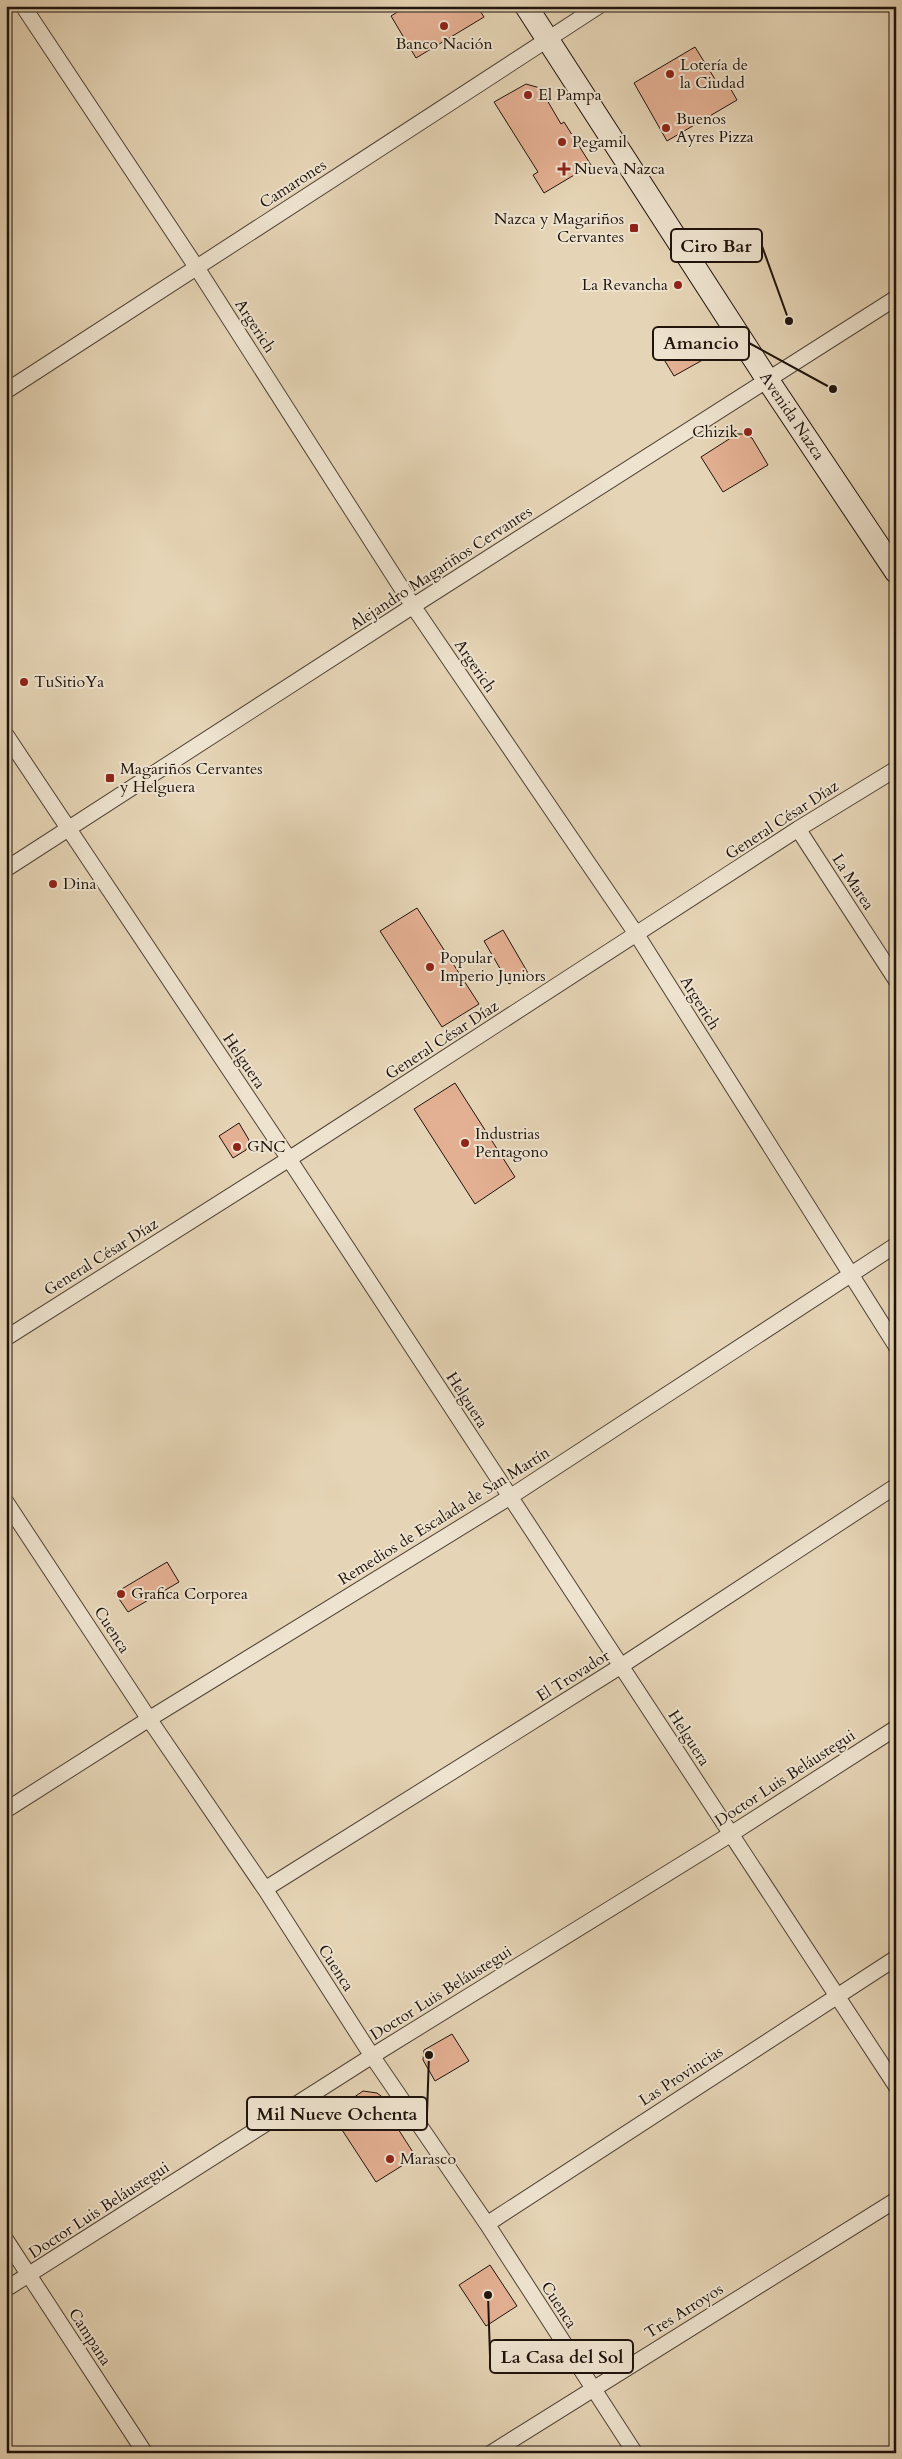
<svg xmlns="http://www.w3.org/2000/svg" width="902" height="2459" font-family="Cardo,serif">
<rect width="100%" height="100%" fill="#e5d4b5"/>
<filter id="stains"><feTurbulence type="fractalNoise" baseFrequency=".004" numOctaves="4"/><feColorMatrix values="0 0 0 0 .2 0 0 0 0 .09 0 0 0 0 .02 0 0 0 .5 -.17"/></filter>
<radialGradient id="worn" r=".72"><stop offset=".6" stop-color="#630" stop-opacity="0"/><stop offset="1" stop-color="#630" stop-opacity=".3"/></radialGradient>
<path fill="#e4b093" stroke="#1f130c" d="M407 6H477L484 17 416 58 391 16Z
M695 47 718 84 725 79 737 100 667 141 634 83Z
M526 84 540 88 561 124 564 122 591 165 544 193 533 175 538 172 494 102Z
M691 328 708 357 674 376 657 348Z
M737 434H745L752 438 768 465 723 492 701 457Z
M417 908 479 1004 442 1027 380 931Z
M503 930 528 973 509 984 484 941Z
M455 1083 515 1177 475 1204 414 1109Z
M239 1123 249 1140 246 1150 233 1158 219 1136Z
M167 1562 179 1582 128 1612 115 1593Z
M452 2034 469 2061 435 2081 423 2060 424 2050Z
M363 2091 377 2093 385 2099 398 2118 393 2121 416 2157 376 2182 331 2113Z
M490 2265 517 2306 486 2326 459 2285Z"/>
<g fill="none" stroke-linecap="round" stroke-linejoin="round">
<defs>
<path id="minor" d="M23 6 197 268 413 606 637 935 896 1346
M6 391C205 264 401 134 599 6
M6 735 289 1159 896 2086
M798 829 896 980
M6 869 413 606 896 298
M6 1338 289 1159 798 829 896 769
M6 1502 149 1719 265 1889 372 2056 487 2224 635 2453
M6 1810 149 1719 510 1497 896 1245
M265 1889 621 1666 896 1486
M487 2224 896 1958
M6 2240 145 2453
M6 2289 372 2056 731 1834 896 1728
M491 2453 896 2200"/>
<path id="secondary" d="M526 6 767 379 896 572"/>
</defs>
<use href="#minor" stroke="#504336" stroke-width="17"/>
<use href="#secondary" stroke="#1f130c" stroke-width="24"/>
<use href="#minor" stroke="#eee3cf" stroke-width="15"/>
<use href="#secondary" stroke="#eee3cf" stroke-width="22"/>
</g>
<g fill="#8f2418" stroke="#eee3cf" stroke-width="2">
<circle cx="444" cy="26" r="5"/>
<circle cx="670" cy="74" r="5"/>
<circle cx="528" cy="95" r="5"/>
<circle cx="666" cy="128" r="5"/>
<circle cx="562" cy="142" r="5"/>
<path d="M561.5 161.5h5v5h5v5h-5v5h-5v-5h-5v-5h5z"/>
<rect x="629" y="223" width="10" height="10" rx="2.5"/>
<circle cx="678" cy="285" r="5"/>
<circle cx="748" cy="432" r="5"/>
<circle cx="24" cy="682" r="5"/>
<rect x="105" y="773" width="10" height="10" rx="2.5"/>
<circle cx="53" cy="884" r="5"/>
<circle cx="430" cy="967" r="5"/>
<circle cx="465" cy="1143" r="5"/>
<circle cx="237" cy="1147" r="5"/>
<circle cx="121" cy="1594" r="5"/>
<circle cx="390" cy="2159" r="5"/>
</g>
<g text-anchor="middle" dominant-baseline="central" stroke-width="4" stroke-linejoin="round" paint-order="stroke">
<g font-size="16" fill="#1f130c" stroke="#eee3cf" text-anchor="start">
<text x="444" y="44" text-anchor="middle">Banco Nación</text>
<text x="680" y="65">Lotería de<tspan x="680" dy="18">la Ciudad</tspan></text>
<text x="538" y="95">El Pampa</text>
<text x="676" y="119">Buenos<tspan x="676" dy="18">Ayres Pizza</tspan></text>
<text x="572" y="142">Pegamil</text>
<text x="574" y="169">Nueva Nazca</text>
<text x="624" y="219" text-anchor="end">Nazca y Magariños<tspan x="624" dy="18">Cervantes</tspan></text>
<text x="668" y="285" text-anchor="end">La Revancha</text>
<text x="738" y="432" text-anchor="end">Chizik</text>
<text x="34" y="682">TuSitioYa</text>
<text x="120" y="769">Magariños Cervantes<tspan x="120" dy="18">y Helguera</tspan></text>
<text x="63" y="884">Dina</text>
<text x="440" y="958">Popular<tspan x="440" dy="18">Imperio Juniors</tspan></text>
<text x="475" y="1134">Industrias<tspan x="475" dy="18">Pentagono</tspan></text>
<text x="247" y="1147">GNC</text>
<text x="131" y="1594">Grafica Corporea</text>
<text x="400" y="2159">Marasco</text>
</g>
<g font-size="16" fill="#1f130c" stroke="#eee3cf">
<text transform="translate(293 184) rotate(-33)">Camarones</text>
<text transform="translate(255 326) rotate(57)">Argerich</text>
<text transform="translate(792 416) rotate(56)">Avenida Nazca</text>
<text transform="translate(441 568) rotate(-33)">Alejandro Magariños Cervantes</text>
<text transform="translate(475 666) rotate(56)">Argerich</text>
<text transform="translate(782 820) rotate(-33)">General César Díaz</text>
<text transform="translate(853 882) rotate(57)">La Marea</text>
<text transform="translate(700 1003) rotate(58)">Argerich</text>
<text transform="translate(442 1040) rotate(-33)">General César Díaz</text>
<text transform="translate(244 1061) rotate(56)">Helguera</text>
<text transform="translate(101 1257) rotate(-32)">General César Díaz</text>
<text transform="translate(467 1400) rotate(57)">Helguera</text>
<text transform="translate(444 1516) rotate(-32)">Remedios de Escalada de San Martín</text>
<text transform="translate(112 1630) rotate(57)">Cuenca</text>
<text transform="translate(573 1676) rotate(-32)">El Trovador</text>
<text transform="translate(689 1738) rotate(57)">Helguera</text>
<text transform="translate(785 1778) rotate(-33)">Doctor Luis Beláustegui</text>
<text transform="translate(336 1968) rotate(57)">Cuenca</text>
<text transform="translate(441 1993) rotate(-32)">Doctor Luis Beláustegui</text>
<text transform="translate(681 2076) rotate(-33)">Las Provincias</text>
<text transform="translate(99 2210) rotate(-33)">Doctor Luis Beláustegui</text>
<text transform="translate(559 2305) rotate(57)">Cuenca</text>
<text transform="translate(684 2311) rotate(-32)">Tres Arroyos</text>
<text transform="translate(90 2337) rotate(57)">Campana</text>
</g>
</g>
<path fill="none" stroke="#1f130c" stroke-width="2" d="M789 321L762 246M833 389L749 343M429 2055L427 2114M488 2295L490 2356"/>
<g fill="#1f130c" stroke="#eee3cf" stroke-width="2">
<circle cx="789" cy="321" r="5"/>
<circle cx="833" cy="389" r="5"/>
<circle cx="429" cy="2055" r="5"/>
<circle cx="488" cy="2295" r="5"/>
</g>
<g fill="#eee3cf" stroke="#1f130c" stroke-width="2">
<rect x="671" y="229" width="91" height="33" rx="5"/>
<rect x="653" y="327" width="96" height="33" rx="5"/>
<rect x="247" y="2097" width="180" height="33" rx="5"/>
<rect x="490" y="2340" width="143" height="33" rx="5"/>
</g>
<g font-size="18" text-anchor="middle" font-weight="bold" fill="#1f130c">
<text x="716" y="252">Ciro Bar</text>
<text x="701" y="349">Amancio</text>
<text x="337" y="2120">Mil Nueve Ochenta</text>
<text x="562" y="2363">La Casa del Sol</text>
</g>
<rect width="902" height="2459" fill="none" stroke="#e5d4b5" stroke-width="25"/>
<rect x="8" y="8" width="887" height="2444" fill="none" stroke="#1f130c" stroke-width="2.5"/>
<rect x="12" y="12" width="877" height="2434" fill="none" stroke="#1f130c"/>
<rect width="100%" height="100%" filter="url(#stains)"/>
<rect width="100%" height="100%" fill="url(#worn)"/>
</svg>
